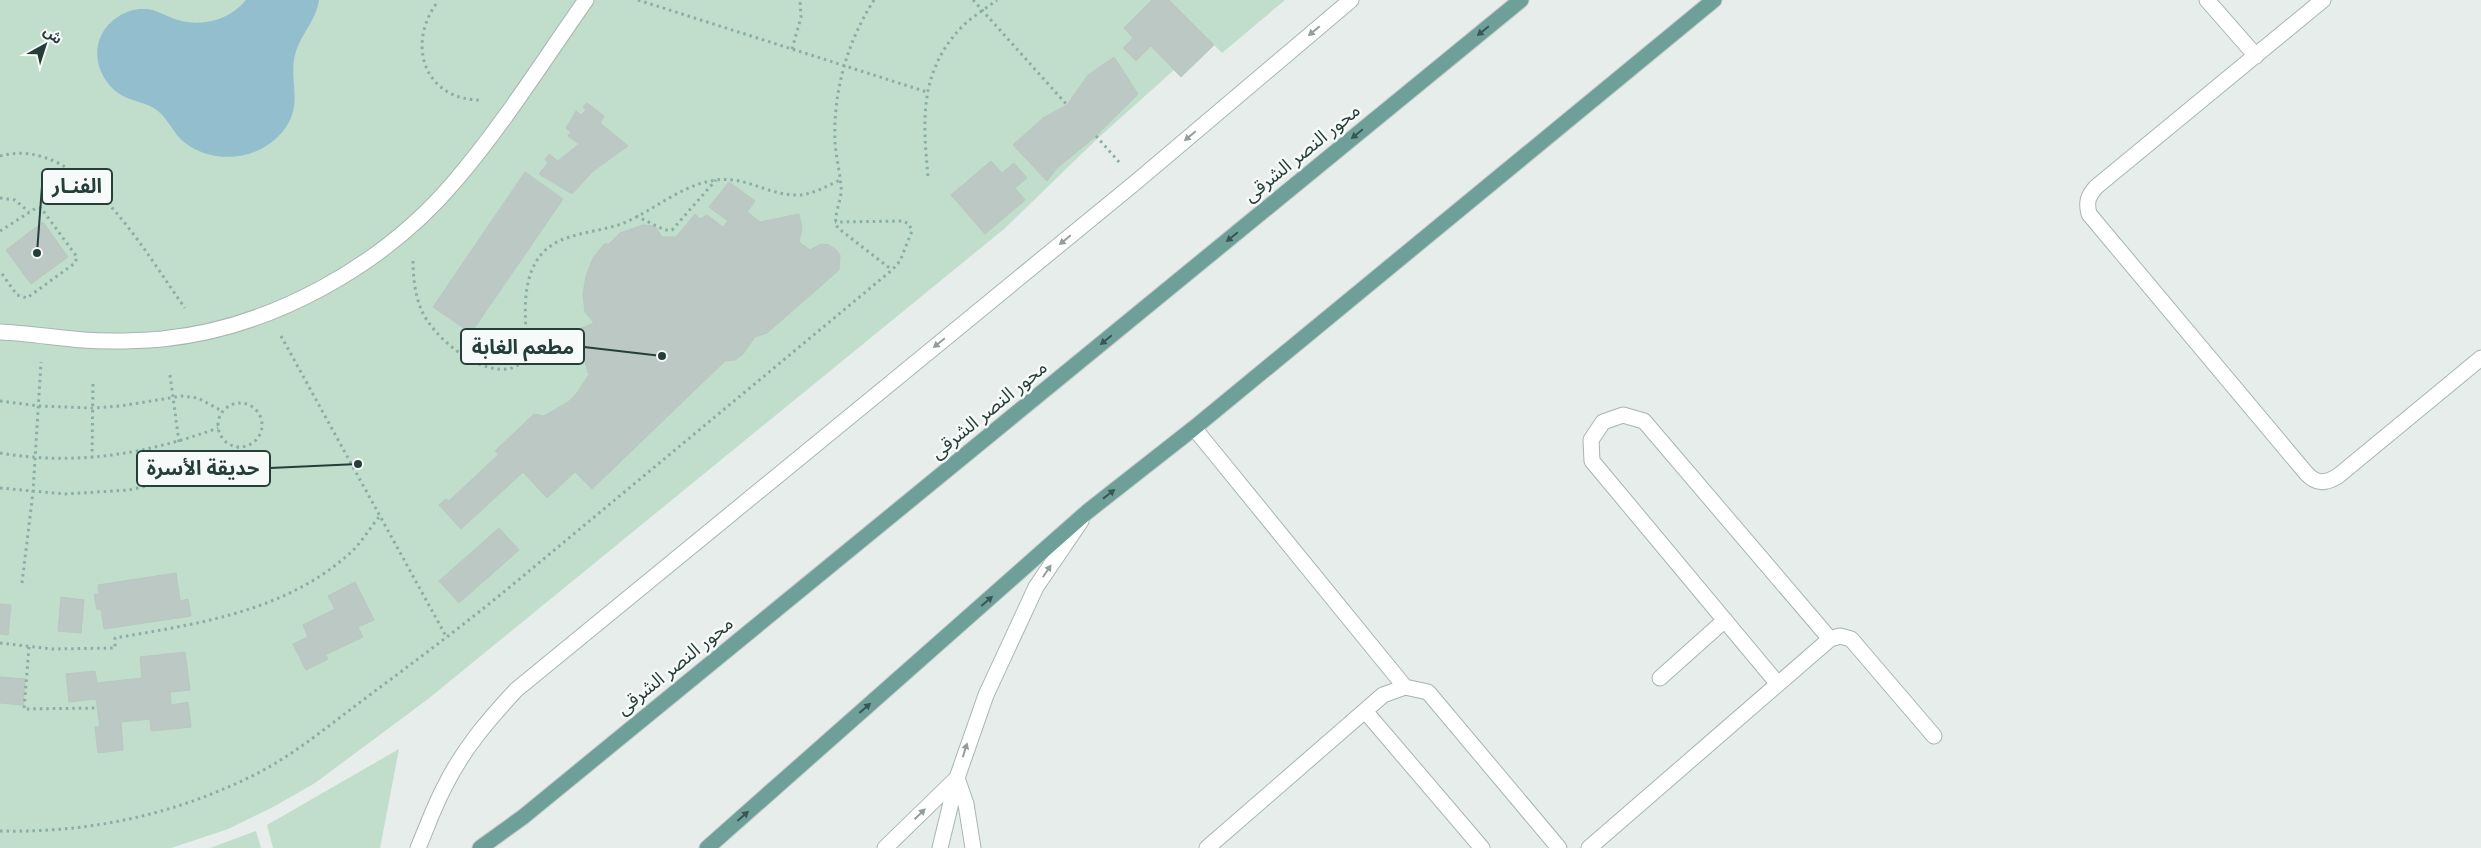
<svg xmlns="http://www.w3.org/2000/svg" width="2481" height="848" font-family="Karla,'Noto Sans Arabic',sans-serif">
<rect width="100%" height="100%" fill="#e6edeb"/>
<path fill="#c1ddcb" d="M0 0H1285L1222 53 1214 45 1181 77 1174 70 1098 138 1004 229 428 699 315 783 273 807 228 829 171 848H0Z
M399 749 380 848H273L267 825Z
M256 831 261 848H210Z"/>
<path fill="#93becd" d="M246 0H319C316 21 300 35 295 55 289 78 301 100 289 122 269 159 216 168 184 142 173 133 169 120 158 111 147 102 134 102 123 96 102 85 90 56 102 34 110 19 127 8 145 9 156 9 167 17 178 20 202 27 230 20 246 0Z"/>
<path fill="#bbc8c4" stroke="#b8c7c2" d="M1152 0H1169L1214 45 1181 77 1151 46 1136 61 1123 48 1133 38 1124 28Z
M1114 57 1138 94 1096 136 1057 168 1047 181 1013 145 1043 118 1067 105 1088 75Z
M587 103 604 116 600 123 628 146 593 171 572 194 539 174 548 163 545 160 549 154 558 161 579 144 568 136 571 132 566 128 576 111 581 115 586 110 583 107Z
M991 161 1002 173 1014 163 1027 178 1015 188 1025 200 985 234 951 195Z
M525 172 563 199 471 333 433 307Z
M729 182 755 201 747 212 760 222 799 214 802 228 799 242 810 250 821 244 829 245 835 249 840 255 839 270 767 333 755 337 743 354 735 360 725 361 592 489 575 472 547 498 523 472 461 529 439 505 446 499 449 501 499 454 495 451 534 414 544 416 568 402 577 393 590 373H588L577 330 594 323 585 312 583 294 586 276 593 258 604 244H609L620 233 643 225 655 226 662 237H676L695 214 700 219 707 215 723 227 728 221 709 207Z
M43 222 68 257 31 284 6 250Z
M499 528 519 550 459 603 439 581Z
M176 573 180 601 188 599 191 616 104 629 101 609 97 610 94 594H99L98 585Z
M355 582 374 620 358 627 363 637 325 655 328 659 306 670 293 644 308 637 303 625 335 609 328 596Z
M61 597 84 600 81 633 58 631Z
M0 604 11 605 8 635 0 634Z
M185 652 190 690 170 692 171 705 188 702 191 727 151 731 150 719 121 722 123 750 98 753 95 727H100L96 699 69 702 66 674 95 671 97 683 142 678 140 657Z
M0 677 25 679 23 705 0 703Z"/>
<g fill="none" stroke-linecap="round" stroke-linejoin="round">
<defs>
<path id="service" d="M2207 0 2256 56
M2323 0 2096 187C2088 196 2086 202 2089 214L2306 473C2316 484 2325 484 2338 476L2481 358
M1194 428 1405 687
M1660 678 1725 620
M1778 684 1592 461 1591 440 1603 422 1623 415 1644 421 1830 639
M1365 711 1482 848
M418 848C427 827 435 804 446 784 464 748 489 719 516 690L1136 182 1351 0
M885 848 957 778 966 804 973 848
M940 848 957 778 986 695 1036 587 1081 521
M1207 848 1383 695 1405 687 1428 692 1559 848
M1589 848 1830 639 1840 636 1851 639 1934 736"/>
<path id="pedestrian" d="M0 332C28 333 55 338 83 340 109 342 136 341 162 339 272 328 384 265 455 181 503 125 543 61 586 0"/>
<path id="primary" d="M480 848 523 817 1521 0
M707 848 1087 512 1194 428 1714 0"/>
</defs>
<use href="#service" stroke="#a9b5b2" stroke-width="17"/>
<use href="#pedestrian" stroke="#a9b5b2" stroke-width="17"/>
<use href="#primary" stroke="#c2c9c8" stroke-width="17"/>
<path stroke="#89aea7" stroke-width="3" stroke-dasharray="2.5 4" stroke-linecap="butt" d="M638 0 927 92
M874 0C847 42 833 92 835 142 836 157 840 172 841 187 843 200 831 217 838 228L892 270
M973 0 1067 105
M436 4C406 47 426 101 482 100
M792 49 801 17 800 0
M1096 136 1119 162
M0 156C81 134 145 253 185 308
M928 176C923 123 919 75 958 31 968 19 984 10 997 0
M0 198 15 200 29 212
M636 216 665 230H672L716 180
M0 231 36 208H41L77 257 75 263 27 298 17 295 0 271
M413 261C413 276 415 295 421 309 432 336 476 373 507 369 516 368 524 362 526 353 528 347 526 337 526 331 524 298 524 258 559 241 579 232 601 231 621 224 654 211 680 185 716 180 745 176 767 194 794 195 810 196 825 187 840 180
M281 336 447 638
M523 360 584 361
M170 375 179 442
M0 401 39 406 93 408 120 406 182 396 198 398 222 411
M218 425a22 22 0 1 1 44 0a22 22 0 1 1-44 0Z
M0 453C77 466 146 454 218 428
M92 458 93 381
M0 488 65 494 129 490 160 483 214 467 238 447
M22 583 33 492 41 362
M0 643 52 649 115 648V638C197 624 283 612 348 555 360 545 369 529 379 517
M29 647 24 709 97 708
M0 831C89 833 173 815 252 776 289 758 322 731 355 706 406 668 456 631 505 591L892 270 900 261 912 231 909 224 903 221 835 222"/>
<use href="#service" stroke="#fff" stroke-width="15"/>
<use href="#pedestrian" stroke="#fff" stroke-width="15"/>
<use href="#primary" stroke="#6e9f98" stroke-width="15"/>
</g>
<defs><path id="oneway-solid" d="M-6-.8H1V-3.2L6.5 0L1 3.2V.8H-6Z" transform="scale(1.25)"/></defs>
<g fill="#929e9c">
<use href="#oneway-solid" transform="translate(1314 31) rotate(140)"/>
<use href="#oneway-solid" transform="translate(1190 136) rotate(140)"/>
<use href="#oneway-solid" transform="translate(1065 240) rotate(141)"/>
<use href="#oneway-solid" transform="translate(939 343) rotate(141)"/>
<use href="#oneway-solid" transform="translate(1047 571) rotate(-56)"/>
<use href="#oneway-solid" transform="translate(965 750) rotate(-73)"/>
<use href="#oneway-solid" transform="translate(920 814) rotate(-44)"/>
</g>
<g fill="#385652">
<use href="#oneway-solid" transform="translate(1483 31) rotate(141)"/>
<use href="#oneway-solid" transform="translate(1357 134) rotate(141)"/>
<use href="#oneway-solid" transform="translate(1232 237) rotate(141)"/>
<use href="#oneway-solid" transform="translate(1106 340) rotate(141)"/>
<use href="#oneway-solid" transform="translate(1109 494) rotate(-38)"/>
<use href="#oneway-solid" transform="translate(987 601) rotate(-41)"/>
<use href="#oneway-solid" transform="translate(865 708) rotate(-41)"/>
<use href="#oneway-solid" transform="translate(743 816) rotate(-41)"/>
</g>
<g text-anchor="middle" dominant-baseline="central" stroke-width="5" stroke-linejoin="round" paint-order="stroke">
<g font-size="19" fill="#263e3a" stroke="#f6faf8">
<text transform="translate(1302 153) rotate(-39)">محور النصر الشرقى</text>
<text transform="translate(989 410) rotate(-39)">محور النصر الشرقى</text>
<text transform="translate(675 666) rotate(-39)">محور النصر الشرقى</text>
</g>
</g>
<path fill="none" stroke="#263e3a" stroke-width="2" d="M37 253L42 186M662 356L584 347M358 464L270 468"/>
<g fill="#263e3a" stroke="#f6faf8" stroke-width="2">
<circle cx="37" cy="253" r="5"/>
<circle cx="662" cy="356" r="5"/>
<circle cx="358" cy="464" r="5"/>
</g>
<g fill="#f6faf8" stroke="#263e3a" stroke-width="2">
<rect x="42" y="169" width="70" height="35" rx="5"/>
<rect x="461" y="329" width="123" height="35" rx="5"/>
<rect x="137" y="451" width="133" height="35" rx="5"/>
</g>
<g font-size="20" text-anchor="middle" font-weight="bold" fill="#263e3a">
<text x="77" y="193">الفنـار</text>
<text x="523" y="354">مطعم الغابة</text>
<text x="203" y="475">حديقة الأسرة</text>
</g>
<g transform="translate(45 45) rotate(39)" stroke="#f6faf8" stroke-width="4" paint-order="stroke">
<path d="M0-4L9 19L0 12L-9 19Z" fill="#263e3a"/>
<text y="-8" font-size="14" font-weight="bold" text-anchor="middle" fill="#263e3a">ش</text>
</g>
</svg>
